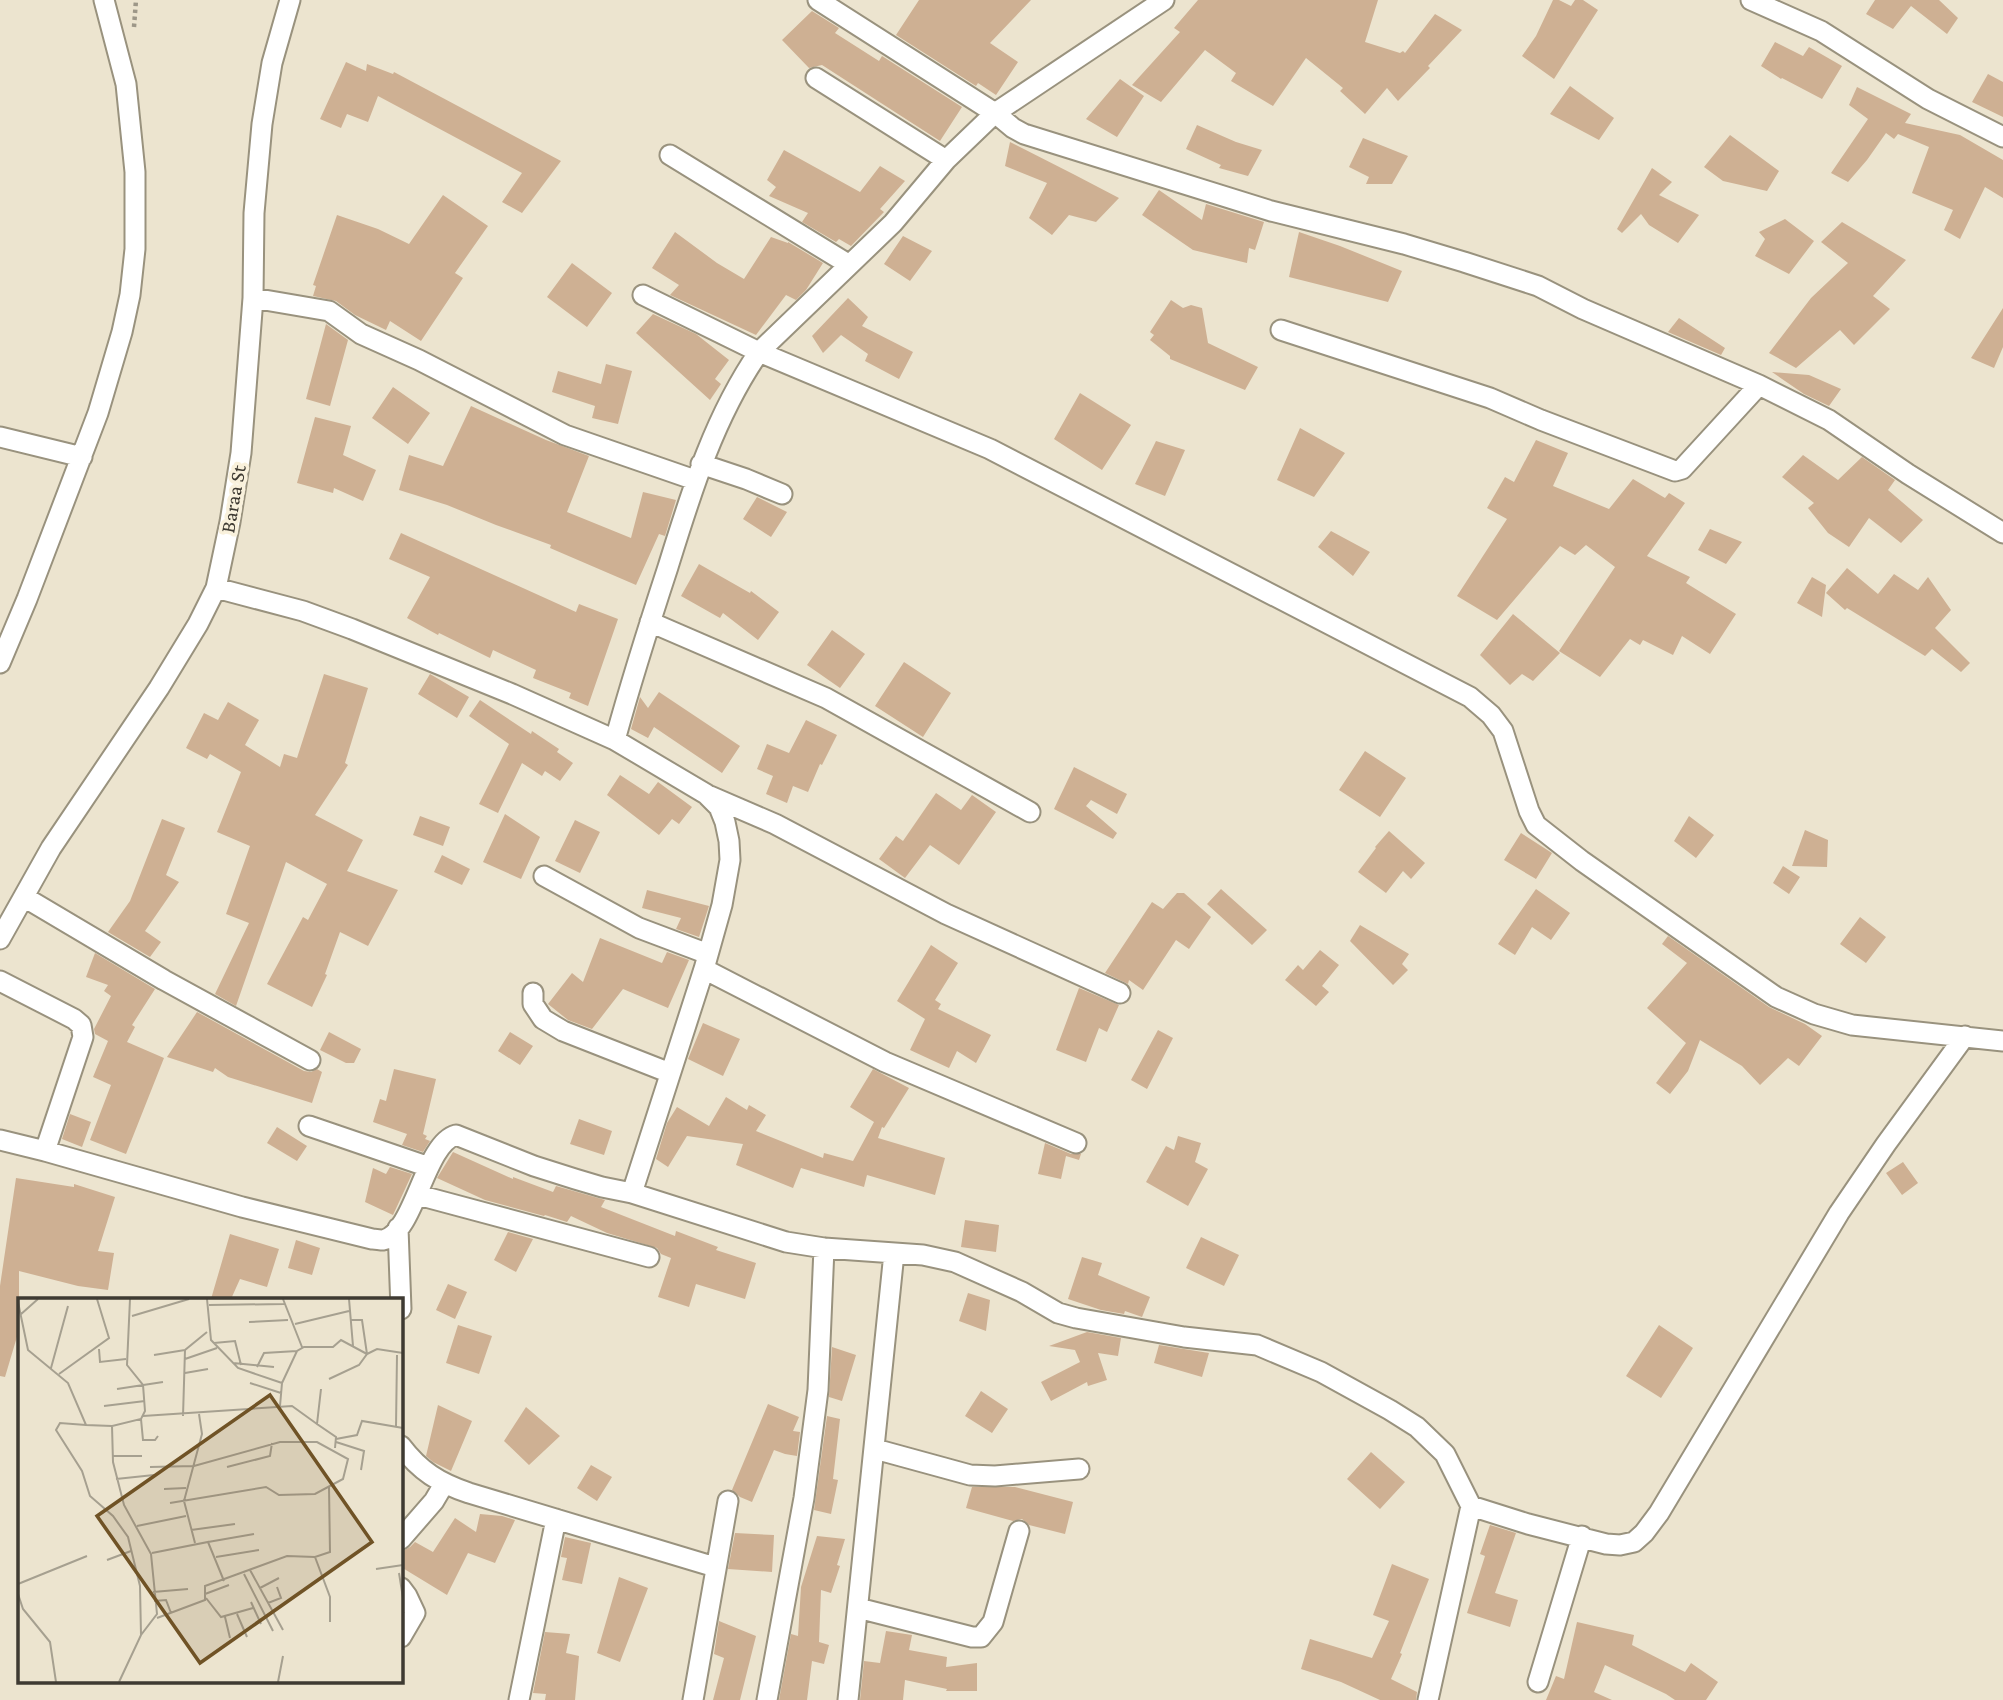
<svg xmlns="http://www.w3.org/2000/svg" width="2003" height="1700" font-family="'Crimson Pro',serif">
<rect width="100%" height="100%" fill="#ece4cf"/>
<path fill="#ceb093" d="M919 0H1031L990 43 1018 62 996 95 978 83 976 86 896 35Z
M1198 0H1378L1365 42 1400 53 1403 51 1405 53 1435 14 1462 30 1428 66 1430 68 1398 101 1387 88 1365 114 1340 91 1343 88 1306 58 1273 106 1231 81 1236 73 1205 50 1161 102 1132 85 1180 32 1174 28Z
M1553 0H1559L1571 6 1575 0H1583L1598 10 1554 79 1522 56 1536 36Z
M1875 0H1939L1958 18 1947 34 1911 6 1893 29 1866 14Z
M812 11 839 28 835 33 879 61 882 56 962 107 940 141 822 65 809 68 782 40Z
M1775 42 1803 56 1809 47 1842 66 1822 99 1782 78 1781 79 1761 66Z
M346 62 366 71 367 64 393 74 394 72 561 161 522 213 502 202 522 173 378 96 368 122 347 114 341 128 320 119Z
M1988 74 2003 82V117L1972 102Z
M1120 79 1144 96 1117 137 1086 119Z
M1570 86 1614 118 1599 140 1550 114Z
M1857 87 1911 114 1905 123 1960 135 2003 160V198L1985 187 1960 239 1944 230 1953 210 1912 193 1929 147 1898 134 1894 139 1886 133 1867 160 1848 182 1831 173 1868 119 1849 105Z
M1197 125 1236 142 1262 150 1248 176 1219 168 1221 165 1186 149Z
M1730 135 1779 171 1767 191 1723 181 1704 167Z
M1363 138 1408 156 1392 184H1366L1369 177 1349 167Z
M1010 142 1075 175 1119 198 1096 222 1069 215 1052 235 1029 218 1047 183 1005 166Z
M784 150 860 192 880 166 905 181 880 209 884 212 851 246 839 239 836 242 802 222 808 213 769 196 776 187 767 180Z
M1652 168 1672 182 1659 195 1699 215 1678 243 1649 225 1641 214 1622 233 1617 229Z
M1159 190 1202 220 1206 204 1264 222 1255 250 1249 248 1247 263 1193 250 1142 215Z
M443 195 488 226 455 273 463 278 421 341 390 321 386 330 355 315 336 301 313 296 316 286 313 285 337 215 378 229 409 244Z
M1785 219 1814 241 1789 274 1755 256 1765 239 1759 232Z
M1842 222 1906 260 1873 296 1890 309 1854 345 1840 330 1796 368 1769 353 1811 298 1848 263 1821 242Z
M675 232 717 263 744 279 771 237 788 243V242L823 263 806 290 796 300 786 295 756 335 670 295 679 285 652 268Z
M1299 232 1340 246 1402 271 1388 302 1289 277Z
M903 236 932 251 910 281 884 264Z
M572 263 612 293 587 327 547 297Z
M848 298 868 317 862 326 913 352 899 379 865 361 868 354 841 335 823 353 812 336Z
M1171 300 1183 308 1191 305 1202 308 1208 343 1258 367 1245 390 1170 359V356L1150 340 1154 335 1150 332Z
M2003 308V347L1994 368 1971 358Z
M653 314 696 334 729 360 715 379 721 384 710 400 636 333Z
M1679 318 1725 348 1721 355 1668 332Z
M326 324 348 340 330 406 306 399Z
M606 364 632 371 618 424 592 418 595 406 552 392 558 371 601 384Z
M1772 372 1809 375 1841 389 1829 406 1804 394Z
M393 387 430 413 408 444 372 418Z
M1080 393 1131 425 1102 470 1054 439Z
M471 406 546 440 589 456 567 512 631 538 643 492 676 500 665 536 659 534 636 585 550 548 551 545 496 525 447 505 399 490 409 455 443 466Z
M315 417 351 426 343 455 376 470 363 501 334 488 333 493 297 483Z
M1300 428 1345 453 1314 497 1277 480Z
M1536 440 1568 453 1553 486 1609 509 1633 479 1665 498 1669 493 1685 503 1647 556 1690 577 1686 583 1736 614 1710 654 1682 636 1673 655 1643 640 1640 645 1630 639 1600 677 1559 651 1615 567 1586 545 1575 555 1560 546 1497 620 1457 596 1507 519 1487 508 1505 477 1514 482Z
M1156 441 1185 450 1165 496 1135 484Z
M1803 455 1838 480 1862 457 1895 480 1888 490 1923 520 1901 543 1869 518 1849 547 1828 533 1808 508 1814 503 1782 477Z
M757 497 787 512 771 537 743 519Z
M1710 529 1742 542 1726 564 1698 550Z
M1331 531 1370 552 1353 576 1318 547Z
M401 533 576 612 579 604 618 619 588 706 569 698 571 693 533 678 536 670 493 650 490 658 439 633 438 635 407 618 430 577 389 559Z
M699 564 750 593 751 591 779 612 758 640 723 613 720 618 681 596Z
M1847 568 1878 594 1894 574 1918 590 1928 577 1951 610 1935 628 1970 663 1961 672 1932 649 1925 656 1847 608 1845 610 1826 593Z
M1812 577 1826 585 1822 617 1797 603Z
M1513 614 1560 653 1533 681 1522 674 1510 685 1480 655Z
M832 630 865 654 840 688 807 665Z
M904 662 951 693 923 737 875 706Z
M324 674 368 688 345 763 348 765 315 815 363 840 347 871 398 890 368 946 340 932 325 974 327 975 312 1007 267 984 303 917 308 920 327 884 286 862 236 1006 215 994 249 923 226 914 250 846 217 832 241 772 210 754 207 759 186 748 204 713 218 720 228 702 259 720 245 745 280 767 284 754 297 758Z
M430 674 469 697 457 718 418 694Z
M659 692 740 746 722 773 654 727 648 738 631 729 640 697 648 708Z
M480 700 531 734 532 731 559 749 557 752 573 763 560 781 545 771 542 776 522 763 498 813 479 804 509 744 469 716Z
M806 720 837 735 822 765 820 764 808 792 793 786 787 803 766 794 773 776 757 769 767 744 789 753Z
M1365 751 1406 778 1380 817 1339 790Z
M1074 767 1127 794 1117 814 1091 800 1086 806 1117 833 1113 839 1054 809Z
M620 775 649 794 658 782 692 807 679 824 672 819 659 835 607 795Z
M936 793 961 810 972 795 996 812 959 865 930 845 905 878 879 859 896 836 903 841Z
M505 814 540 837 521 879 483 862Z
M420 816 450 827 443 846 413 835Z
M1689 816 1714 835 1696 858 1674 841Z
M162 819 185 828 166 875 179 882 145 931 161 942 150 957 108 932 130 901Z
M575 820 600 832 580 873 555 861Z
M1805 830 1828 840 1827 867 1792 866Z
M1389 831 1425 863 1411 879 1403 871 1386 893 1358 872 1376 848 1375 847Z
M1521 833 1552 853 1536 879 1504 860Z
M442 855 470 869 462 885 434 872Z
M1783 866 1800 877 1789 894 1773 883Z
M1221 889 1267 930 1252 945 1207 904Z
M1536 889 1570 913 1551 940 1532 927 1515 955 1498 944Z
M647 890 709 906 699 937 676 929 681 918 642 908Z
M1177 893H1184L1211 917 1189 949 1176 940 1143 990 1129 980 1128 984 1105 973 1152 902 1163 909Z
M1860 917 1886 937 1866 963 1840 944Z
M1360 925 1409 954 1402 964 1408 970 1393 985 1350 941Z
M1668 936 1769 1007 1805 1024 1822 1036 1799 1066 1788 1058 1760 1085 1742 1066 1700 1040 1688 1071 1670 1094 1656 1083 1686 1043 1647 1008 1687 963 1662 944Z
M600 938 662 963 667 952 689 960 668 1008 623 989 592 1029 568 1020 548 1004 572 973 583 982Z
M931 945 958 963 935 1000 941 1004 938 1009 991 1035 976 1063 957 1051 949 1068 910 1050 925 1019 897 1001Z
M1320 950 1339 965 1322 986 1329 992 1316 1006 1285 980 1298 965 1303 970Z
M95 953 155 989 132 1025 135 1027 127 1042 164 1058 126 1154 90 1140 111 1085 93 1077 108 1041 95 1034 94 1029 111 996 104 991 108 985 86 977Z
M1079 988 1119 1005 1107 1032 1099 1028 1086 1062 1056 1050Z
M197 1012 304 1071 311 1072 317 1069 322 1072 312 1103 228 1077 215 1068 213 1072 167 1057Z
M703 1023 740 1039 723 1076 688 1059Z
M1158 1030 1173 1038 1147 1089 1131 1080Z
M329 1032 361 1049 354 1063H346L320 1050Z
M510 1032 533 1046 520 1065 498 1051Z
M394 1069 436 1079 423 1134 427 1136 425 1139 430 1141 423 1152 402 1145 407 1134 373 1122 380 1099 386 1101Z
M873 1069 909 1088 884 1128 882 1127 878 1138 945 1158 935 1195 867 1175 864 1187 801 1168 793 1188 736 1165 743 1144 687 1136 668 1167 656 1159 667 1123 677 1107 709 1126 726 1097 747 1110 749 1105 766 1115 756 1131 823 1158 824 1153 853 1161 874 1122 850 1107Z
M70 1114 91 1122 82 1147 62 1139Z
M579 1119 612 1131 604 1155 570 1144Z
M277 1127 307 1146 297 1161 267 1143Z
M1178 1136 1201 1143 1195 1162 1208 1169 1188 1206 1146 1182 1166 1146 1174 1150Z
M1045 1143 1071 1154H1081L1079 1160 1066 1156 1061 1179 1038 1174Z
M453 1152 513 1179V1177L553 1192 556 1186 605 1200 601 1207 675 1236 676 1231 718 1247 716 1250 756 1263 745 1299 696 1284 689 1307 658 1297 671 1258 661 1254 657 1248 607 1233 571 1216 567 1222 545 1215 544 1216 485 1200 437 1178Z
M1903 1162 1918 1183 1902 1195 1886 1173Z
M390 1167 412 1174 393 1215 365 1202 373 1168 386 1174Z
M16 1178 74 1187V1184L115 1197 98 1251 114 1253 108 1290 78 1286 19 1271V1330L5 1377 0 1376V1286Z
M965 1220 999 1225 996 1252 961 1247Z
M508 1232 533 1239 516 1272 494 1260Z
M230 1234 279 1249 267 1287 240 1279 231 1299H211Z
M1201 1237 1239 1255 1224 1286 1186 1268Z
M296 1240 320 1248 312 1275 288 1268Z
M1082 1257 1102 1263 1098 1275 1150 1297 1142 1317 1125 1311 1124 1314 1101 1310 1068 1299Z
M448 1284 467 1292 455 1319 436 1310Z
M968 1293 990 1300 986 1331 959 1321Z
M458 1325 492 1336 479 1374 446 1363Z
M1659 1325 1693 1348 1661 1398 1626 1376Z
M1087 1332 1121 1338 1118 1356 1098 1353 1107 1380 1088 1386 1087 1382 1051 1401 1041 1382 1080 1362 1075 1350 1049 1346Z
M1159 1345 1209 1353 1202 1377 1154 1363Z
M832 1347 856 1355 842 1401 829 1397Z
M981 1391 1008 1409 992 1433 965 1416Z
M768 1404 799 1417 793 1431 800 1432 797 1456 785 1454 774 1450 752 1502 740 1497 732 1490Z
M438 1405 472 1421 451 1471 433 1462 426 1456Z
M526 1407 560 1436 529 1465 504 1441Z
M827 1416 840 1419 833 1479 838 1480 831 1514 814 1510Z
M1371 1452 1405 1482 1380 1509 1347 1479Z
M591 1465 612 1477 597 1501 577 1488Z
M972 1487H1015L1073 1502 1065 1534 1029 1525 1022 1519 1013 1521 966 1508Z
M480 1514 502 1516 515 1520 495 1563 468 1553 447 1595 401 1567V1552L410 1547 415 1542 433 1552 455 1518 476 1532Z
M1490 1525 1516 1533 1495 1593 1518 1600 1510 1627 1467 1613 1485 1556 1480 1554Z
M735 1533 774 1535 772 1572 728 1569Z
M817 1536 845 1539 837 1565 840 1566 831 1593 821 1590 819 1642 829 1645 824 1664 812 1661 807 1700H779L791 1634 798 1636 801 1587Z
M565 1537 591 1543 582 1584 562 1580 567 1558 561 1557Z
M1392 1564 1429 1579 1400 1653 1402 1654 1391 1679 1417 1692 1416 1700H1380L1341 1682 1301 1669 1310 1639 1372 1658 1389 1621 1373 1615Z
M619 1577 648 1588 620 1662 597 1653Z
M719 1621 756 1636 740 1700H713L724 1658 714 1654Z
M1577 1622 1634 1635 1632 1645 1685 1672 1691 1663 1718 1682 1706 1700H1675L1666 1694 1605 1665 1594 1692 1612 1700H1546L1556 1676 1564 1679Z
M886 1631 912 1635 909 1650 947 1657 946 1667 977 1663V1691H946L947 1689 905 1680 903 1700H860L864 1661 880 1663Z
M545 1632 570 1634 566 1653 579 1656 575 1700H545L546 1694 533 1693Z"/>
<g fill="none" stroke-linecap="round" stroke-linejoin="round">
<defs>
<path id="street" d="M818 0 995 113 1013 128 1024 134 1271 211 1404 244 1464 262 1538 286 1583 309 1759 385 1829 420 1908 474 2003 533
M1751 0 1821 31 1928 99 2003 137
M816 78 946 160
M670 155 848 264
M643 295 759 352 990 449 1470 697 1491 715 1503 731 1529 811 1536 825 1582 861 1776 997 1814 1014 1852 1025 2003 1041
M253 298 329 311 361 334 419 360 565 435 695 480
M1281 330 1490 398 1541 420 1675 471 1682 469 1759 385
M0 437 82 457
M701 464 746 479 782 494
M216 588 303 611 352 629 512 694 615 740 706 794 719 807 725 822 729 841 730 860 722 905 704 969 632 1193
M650 622 826 698 1030 812
M0 663 27 599 98 413 122 332 130 295 135 249V172L126 84 104 0
M615 740C631 682 649 625 668 567 691 493 714 417 759 352L893 223 946 160 995 113 1164 0
M710 796 775 824 946 914 1120 993
M544 876 639 928 708 954
M24 897 164 980 310 1060
M0 939 51 848 159 688 198 624 216 588 230 522 241 453 253 298 254 213 262 124 272 63 290 0
M704 969 885 1062 1076 1143
M0 981 74 1019 81 1025 83 1037 45 1151
M533 993V1004L543 1019 563 1031 670 1073
M309 1126 429 1167
M0 1140 45 1151 242 1207 372 1239C376 1239 380 1240 383 1240 415 1233 424 1144 456 1135L534 1166 575 1179 602 1187 632 1193 786 1242 824 1248 923 1255 955 1262 1022 1292 1058 1313 1076 1318 1184 1337 1257 1345 1321 1372 1390 1410 1417 1427 1445 1454 1471 1506 1428 1700
M418 1195 649 1257
M398 1228 401 1309
M401 1446C420 1471 439 1483 469 1493L715 1567
M875 1449 970 1475 995 1476 1079 1469
M1471 1506 1528 1524 1606 1544 1620 1545 1634 1542 1644 1533 1659 1513 1839 1213 1886 1144 1965 1036
M401 1539 434 1501 444 1484
M401 1588 407 1596 415 1613 401 1637
M858 1608 972 1637H981L993 1622 1019 1531
M1538 1682 1582 1536
M519 1700 556 1519
M693 1700 728 1501
M767 1700 804 1498 818 1390 824 1248
M848 1700 894 1253"/>
</defs>
<use href="#street" stroke="#99927e" stroke-width="23"/>
<path stroke="#9d9788" stroke-width="4.5" stroke-dasharray="3.5 3.5" stroke-linecap="butt" d="M134 27 136 0"/>
<use href="#street" stroke="#fff" stroke-width="19"/>
</g>
<g text-anchor="middle" dominant-baseline="central" stroke-width="7" stroke-linejoin="round" paint-order="stroke">
<g font-size="21" fill="#3e3a32" stroke="#f9f1dc">
<text transform="translate(233 499) rotate(-80)">Baraa St</text>
</g>
</g>
<g transform="translate(18 1298)">
<rect width="385" height="385" fill="#ece4cf"/>
<path fill="none" stroke="#a6a090" stroke-width="2" d="M189 1 193 42 220 70 264 85 262 108M265 1 284 49M331 1 335 48M0 4 10 52 50 85 68 127 94 128M191 7 266 6M2 17 20 1M114 18 171 1M231 24 270 22M277 26 331 13M196 45 217 43 223 67M81 51 82 64 108 61M136 57 167 52M167 61 199 50M215 65 256 69M239 69 246 55 279 53M33 70 50 8M167 75 190 71M41 76 91 40 79 1M311 81 341 67 349 56 344 22H332M232 85 263 95M264 85 279 53 286 49H315L323 42 349 56 359 51 385 55M99 91 145 84M303 91 299 126 318 139 317 150M86 108 127 103M125 118 274 108 299 126M165 118 167 52 189 34M123 121 125 142H137L140 138M68 127 42 125 38 132 64 173 72 198 95 218 110 239 122 288 123 337M378 128 379 57M318 141 339 137 344 123 385 130M318 144 346 153 343 172M95 158H124M132 169 176 168 262 144H299L330 161 325 181 297 196 261 197 248 189 152 205M209 169 252 158 254 145M98 181 136 177M146 191 168 190M119 228 168 218M173 232 217 226M190 244 236 236M177 245 166 203 184 136 181 116M134 255 190 244 206 283M198 259 241 252M297 259 312 299V324M89 262 113 253M358 271 385 267M232 272 265 332M381 275 385 300M226 276 255 333M0 286 69 258M242 290 261 280M135 294 170 291M0 296 5 311 32 344 38 384M187 296 211 287M188 300 203 319 235 310M136 303 148 302 153 315M233 304 243 326M250 305 263 300 259 289M219 316 229 339M207 319 212 340M139 320 187 302V288L269 258 297 259 312 254 311 189M101 384 123 337 139 316 133 256 106 207 95 164 94 128 123 121 127 113 125 87 109 67 112 1M260 384 265 358"/>
<path fill="#705326" fill-opacity="0.15" stroke="#705326" stroke-width="3.5" d="M252 97 354 244 182 365 79 218Z"/>
<rect width="385" height="385" fill="none" stroke="#3e3a32" stroke-width="3.5"/>
</g>
</svg>
